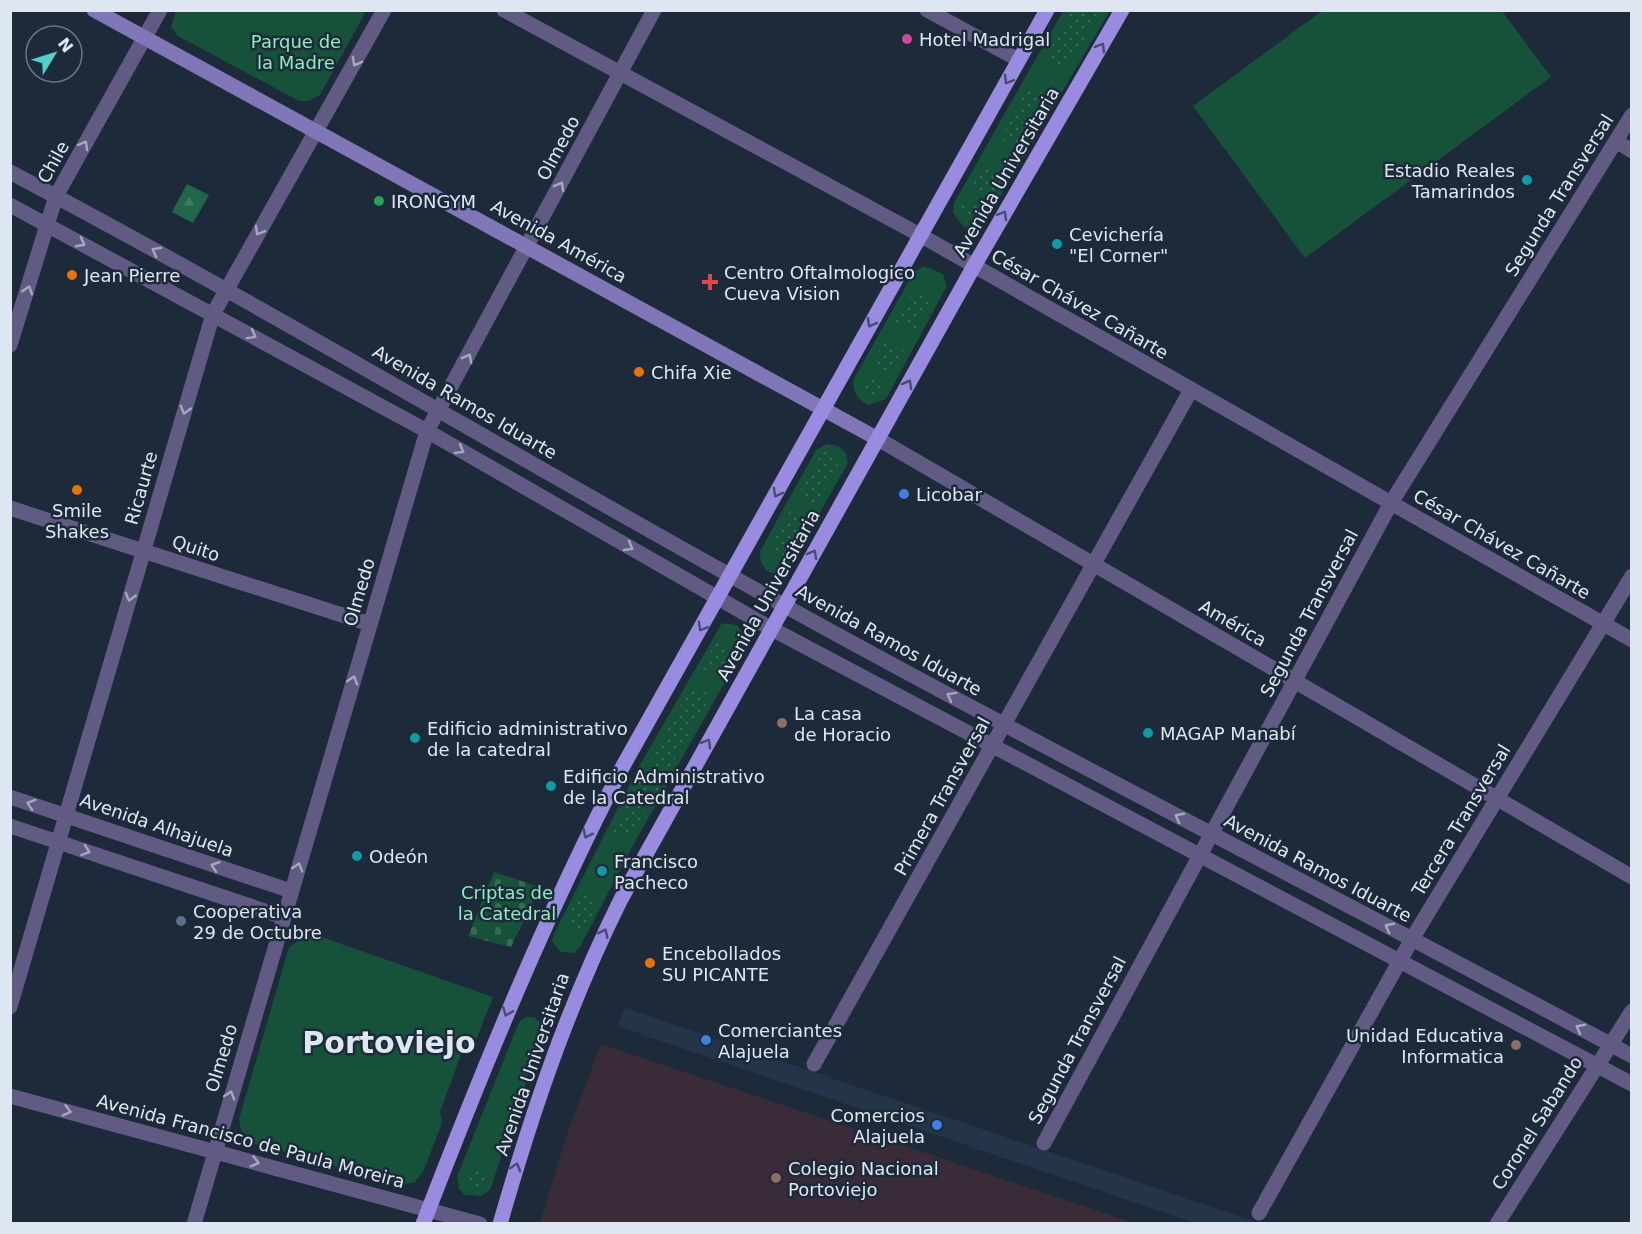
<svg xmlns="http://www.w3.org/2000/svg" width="1642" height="1234" font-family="'DejaVu Sans',sans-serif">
<defs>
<pattern id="forest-firs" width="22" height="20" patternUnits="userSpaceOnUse" patternTransform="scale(1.5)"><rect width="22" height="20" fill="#216749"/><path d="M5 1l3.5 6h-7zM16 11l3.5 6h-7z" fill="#417d64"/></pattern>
<pattern id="cemetery-stones" width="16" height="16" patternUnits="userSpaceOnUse" patternTransform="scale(1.5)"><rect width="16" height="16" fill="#165239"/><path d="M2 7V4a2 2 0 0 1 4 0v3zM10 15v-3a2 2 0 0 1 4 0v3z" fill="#376b56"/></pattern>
<pattern id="garden-dots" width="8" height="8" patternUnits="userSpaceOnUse" patternTransform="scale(1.5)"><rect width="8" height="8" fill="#165239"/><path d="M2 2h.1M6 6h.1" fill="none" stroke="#376b56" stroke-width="1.8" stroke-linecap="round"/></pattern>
</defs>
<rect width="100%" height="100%" fill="#1d2a3a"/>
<path fill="#243549" d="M625 1008 1259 1223H1195L617 1026Z"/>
<path fill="#392b38" d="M601 1044 1134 1223 540 1222 567 1134Z"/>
<path fill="#165239" d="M176 10H366V11L320 95 309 101H299L178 36 171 27Z
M1323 10 1502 11 1551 77 1305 258 1193 106Z
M1063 11H1110L985 222 975 229 964 227 953 213 954 203Z
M924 266 943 274 947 286 886 399 868 405C857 399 853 393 853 380L914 272Z
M827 444 838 446 846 453 848 463 789 567C773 581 759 570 760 551L816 450Z
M722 623 737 625 745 635 743 650 631 849 580 947 574 953 561 952 552 941 554 934 638 768Z
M310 933 493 997 474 1045 462 1052 440 1112 442 1123 423 1172 415 1182 402 1185 253 1143 241 1130 239 1119 289 947Z
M526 1017H534L541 1023 543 1032 490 1190 481 1196 465 1195 459 1189 457 1177 519 1022Z"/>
<path fill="url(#forest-firs)" d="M187 184 209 195 193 223 172 212Z"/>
<path fill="url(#cemetery-stones)" d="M494 872 540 887 511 947 468 936Z"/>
<path fill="url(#garden-dots)" d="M1072 11H1100L1070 63 1056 67 1049 59V51Z
M1034 89 1042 93 1043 106 1017 152 1011 141H999L1024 94Z
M987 159 990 168 998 174 1007 171 991 198 971 188Z
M965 200 983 210 974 221 962 215 961 209Z
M913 291 931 301 912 336 908 327 900 323 892 326Z
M888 335 895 347 907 344 891 373 872 364Z
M865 375 883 385 878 395 871 400 865 397 859 388Z
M826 451 838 454 840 460 814 509 809 501 797 497 820 456Z
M790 511 794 517 807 522 788 558 770 548Z
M717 641 733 650 718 679 709 670 700 669Z
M693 683 699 691 712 694 629 840 612 832Z
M580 892 599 902 582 934 564 924Z
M465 1180a11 11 0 1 1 22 0a11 11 0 1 1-22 0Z"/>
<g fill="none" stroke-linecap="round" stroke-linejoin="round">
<path stroke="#615b84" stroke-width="15" d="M504 10 920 235 1632 640
M927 10 1019 60
M1616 141 1632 151
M10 172C254 301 490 442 731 576 1028 742 1332 894 1632 1056
M10 205 427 431 772 629 1632 1084
M10 345 56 196 160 10
M878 439 1632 877
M10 508 370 624
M10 797 291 891
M10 826 283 917
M10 1007 213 314 384 10
M814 1064 1191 390
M10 1096 480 1224
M1044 1143 1391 503 1632 115
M1259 1213 1412 939 1632 576
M194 1224 427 431 654 10
M1497 1224 1632 1011"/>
<path stroke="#8176b7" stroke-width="15" d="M94 10 878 439"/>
<path stroke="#998bdf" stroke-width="15" d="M423 1224C483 1068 546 914 623 766L1047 10
M500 1224C533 1109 568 1006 621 899L974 266 1122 10"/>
</g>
<defs><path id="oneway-chevron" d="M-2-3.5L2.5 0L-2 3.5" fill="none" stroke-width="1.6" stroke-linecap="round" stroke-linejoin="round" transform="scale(1.5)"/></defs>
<g stroke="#484c74">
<use href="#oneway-chevron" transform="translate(1101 47) rotate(-60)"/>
<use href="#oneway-chevron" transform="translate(1008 80) rotate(120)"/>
<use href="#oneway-chevron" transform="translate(1003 215) rotate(-60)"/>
<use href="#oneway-chevron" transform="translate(871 323) rotate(119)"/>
<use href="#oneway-chevron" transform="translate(908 384) rotate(-61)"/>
<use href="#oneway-chevron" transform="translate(777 493) rotate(119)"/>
<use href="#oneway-chevron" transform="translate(813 554) rotate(-61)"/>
<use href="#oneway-chevron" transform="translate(702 627) rotate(120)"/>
<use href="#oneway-chevron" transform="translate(707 743) rotate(-60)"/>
<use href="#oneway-chevron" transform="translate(587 834) rotate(117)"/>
<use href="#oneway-chevron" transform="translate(604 933) rotate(-64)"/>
<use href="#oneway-chevron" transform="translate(507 1012) rotate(112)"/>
<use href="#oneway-chevron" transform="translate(516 1167) rotate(-72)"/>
</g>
<g stroke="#a6a8c0">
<use href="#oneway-chevron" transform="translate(356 62) rotate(119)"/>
<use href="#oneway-chevron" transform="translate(84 145) rotate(-61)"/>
<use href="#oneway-chevron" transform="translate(560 186) rotate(-62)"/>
<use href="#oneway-chevron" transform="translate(259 231) rotate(120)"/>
<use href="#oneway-chevron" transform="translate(81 243) rotate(28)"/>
<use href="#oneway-chevron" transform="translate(156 251) rotate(-151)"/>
<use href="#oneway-chevron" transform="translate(28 290) rotate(-72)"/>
<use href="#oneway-chevron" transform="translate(252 335) rotate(29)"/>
<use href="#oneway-chevron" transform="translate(468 358) rotate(-62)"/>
<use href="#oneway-chevron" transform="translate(185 410) rotate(106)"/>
<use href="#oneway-chevron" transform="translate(460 450) rotate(30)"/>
<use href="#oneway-chevron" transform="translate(629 547) rotate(30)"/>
<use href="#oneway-chevron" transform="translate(130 597) rotate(106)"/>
<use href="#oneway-chevron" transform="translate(353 680) rotate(-73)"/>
<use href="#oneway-chevron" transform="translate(951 696) rotate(-151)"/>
<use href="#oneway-chevron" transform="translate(31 804) rotate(-162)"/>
<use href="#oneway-chevron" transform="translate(1179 817) rotate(-152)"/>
<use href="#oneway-chevron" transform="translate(86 851) rotate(19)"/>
<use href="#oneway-chevron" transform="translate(215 866) rotate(-161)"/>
<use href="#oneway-chevron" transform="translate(298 867) rotate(-73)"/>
<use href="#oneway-chevron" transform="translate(1389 927) rotate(-152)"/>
<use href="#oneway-chevron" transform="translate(1580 1028) rotate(-152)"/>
<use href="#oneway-chevron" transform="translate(230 1095) rotate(-73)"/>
<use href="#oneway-chevron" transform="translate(67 1111) rotate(15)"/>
<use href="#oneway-chevron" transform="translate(255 1162) rotate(15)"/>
</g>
<circle fill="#d1479c" stroke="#1d2a3a" stroke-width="2" cx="907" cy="39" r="6"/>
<g fill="#0f9aa8" stroke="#1d2a3a" stroke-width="2">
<circle cx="1527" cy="180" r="6"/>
<circle cx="1057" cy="244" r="6"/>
<circle cx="1148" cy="733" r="6"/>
<circle cx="415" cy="738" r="6"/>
<circle cx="551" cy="786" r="6"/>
<circle cx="357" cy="856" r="6"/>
<circle cx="602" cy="871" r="6"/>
</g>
<circle fill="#2e9e5b" stroke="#1d2a3a" stroke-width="2" cx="379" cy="201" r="6"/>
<g fill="#e8710a" stroke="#1d2a3a" stroke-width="2">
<circle cx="72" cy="275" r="6"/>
<circle cx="639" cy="372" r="6"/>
<circle cx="77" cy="490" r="6"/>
<circle cx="650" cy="963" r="6"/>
</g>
<path fill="#e0444e" stroke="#1d2a3a" stroke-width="2" d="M707 273h6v6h6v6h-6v6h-6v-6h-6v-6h6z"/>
<g fill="#3f7fe0" stroke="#1d2a3a" stroke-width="2">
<circle cx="904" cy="494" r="6"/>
<circle cx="706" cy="1040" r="6"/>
<circle cx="937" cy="1125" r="6"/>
</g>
<g fill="#8d6e63" stroke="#1d2a3a" stroke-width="2">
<circle cx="782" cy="723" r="6"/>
<circle cx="1516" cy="1045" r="6"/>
<circle cx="776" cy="1178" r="6"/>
</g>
<circle fill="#5c6f8a" stroke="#1d2a3a" stroke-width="2" cx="181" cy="921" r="6"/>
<g text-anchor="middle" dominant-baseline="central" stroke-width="5" stroke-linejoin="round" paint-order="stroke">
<g font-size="18" fill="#dee7f1" stroke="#1d2a3a" text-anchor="start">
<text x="919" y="39">Hotel Madrigal</text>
<text x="1515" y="170" text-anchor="end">Estadio Reales<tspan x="1515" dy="21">Tamarindos</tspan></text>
<text x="391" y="201">IRONGYM</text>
<text x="1069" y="234">Cevichería<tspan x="1069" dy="21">"El Corner"</tspan></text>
<text x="724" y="272">Centro Oftalmologico<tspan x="724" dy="21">Cueva Vision</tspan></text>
<text x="84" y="275">Jean Pierre</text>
<text x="651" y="372">Chifa Xie</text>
<text x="916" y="494">Licobar</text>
<text x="77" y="510" text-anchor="middle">Smile<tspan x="77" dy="21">Shakes</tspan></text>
<text x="794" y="713">La casa<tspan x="794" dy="21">de Horacio</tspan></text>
<text x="427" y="728">Edificio administrativo<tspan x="427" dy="21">de la catedral</tspan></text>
<text x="1160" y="733">MAGAP Manabí</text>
<text x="563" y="776">Edificio Administrativo<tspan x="563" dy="21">de la Catedral</tspan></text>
<text x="369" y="856">Odeón</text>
<text x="614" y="861">Francisco<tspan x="614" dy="21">Pacheco</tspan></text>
<text x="193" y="911">Cooperativa<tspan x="193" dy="21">29 de Octubre</tspan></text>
<text x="662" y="953">Encebollados<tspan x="662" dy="21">SU PICANTE</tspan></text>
<text x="718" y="1030">Comerciantes<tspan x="718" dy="21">Alajuela</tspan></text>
<text x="1504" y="1035" text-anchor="end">Unidad Educativa<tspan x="1504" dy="21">Informatica</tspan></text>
<text x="925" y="1115" text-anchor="end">Comercios<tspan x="925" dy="21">Alajuela</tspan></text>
<text x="788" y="1168">Colegio Nacional<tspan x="788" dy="21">Portoviejo</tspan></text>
</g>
<g font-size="18" fill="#8becbd" stroke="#1d2a3a">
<text x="296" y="41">Parque de<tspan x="296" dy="21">la Madre</tspan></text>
<text x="507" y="892">Criptas de<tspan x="507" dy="21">la Catedral</tspan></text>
</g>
<g font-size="18" fill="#dee7f1" stroke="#1d2a3a">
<text transform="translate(558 148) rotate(-62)">Olmedo</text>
<text transform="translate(53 162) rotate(-61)">Chile</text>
<text transform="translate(1006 172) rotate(-60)">Avenida Universitaria</text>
<text transform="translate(1559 195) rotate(-58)">Segunda Transversal</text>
<text transform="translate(559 241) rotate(29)">Avenida América</text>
<text transform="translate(1080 304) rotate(30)">César Chávez Cañarte</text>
<text transform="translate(465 402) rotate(30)">Avenida Ramos Iduarte</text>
<text transform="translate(141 488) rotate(-74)">Ricaurte</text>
<text transform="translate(1502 544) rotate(30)">César Chávez Cañarte</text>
<text transform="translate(196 548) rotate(18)">Quito</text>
<text transform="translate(359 592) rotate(-74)">Olmedo</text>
<text transform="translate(768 595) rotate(-61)">Avenida Universitaria</text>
<text transform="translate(1309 613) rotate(-62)">Segunda Transversal</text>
<text transform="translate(1233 623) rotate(30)">América</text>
<text transform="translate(889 640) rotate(29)">Avenida Ramos Iduarte</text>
<text transform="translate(942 796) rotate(-61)">Primera Transversal</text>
<text transform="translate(1461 820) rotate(-59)">Tercera Transversal</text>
<text transform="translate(157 825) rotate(19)">Avenida Alhajuela</text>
<text transform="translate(1318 868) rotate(28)">Avenida Ramos Iduarte</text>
<text transform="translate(1077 1040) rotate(-62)">Segunda Transversal</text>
<text transform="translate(221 1058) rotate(-73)">Olmedo</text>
<text transform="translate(532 1064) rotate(-71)">Avenida Universitaria</text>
<text transform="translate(1537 1123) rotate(-58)">Coronel Sabando</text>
<text transform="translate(251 1141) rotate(15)">Avenida Francisco de Paula Moreira</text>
</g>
<g font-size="30" font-weight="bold" fill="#dee7f1" stroke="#1d2a3a">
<text x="389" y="1042">Portoviejo</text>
</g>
</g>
<rect width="1642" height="1234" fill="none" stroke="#dee7f1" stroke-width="24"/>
<g transform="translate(54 54) rotate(52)"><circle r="28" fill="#1d2a3a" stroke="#6a7683" stroke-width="1.5"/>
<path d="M0-4.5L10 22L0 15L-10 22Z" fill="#53cdc9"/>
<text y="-9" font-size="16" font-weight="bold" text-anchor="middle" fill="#dee7f1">N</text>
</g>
</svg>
